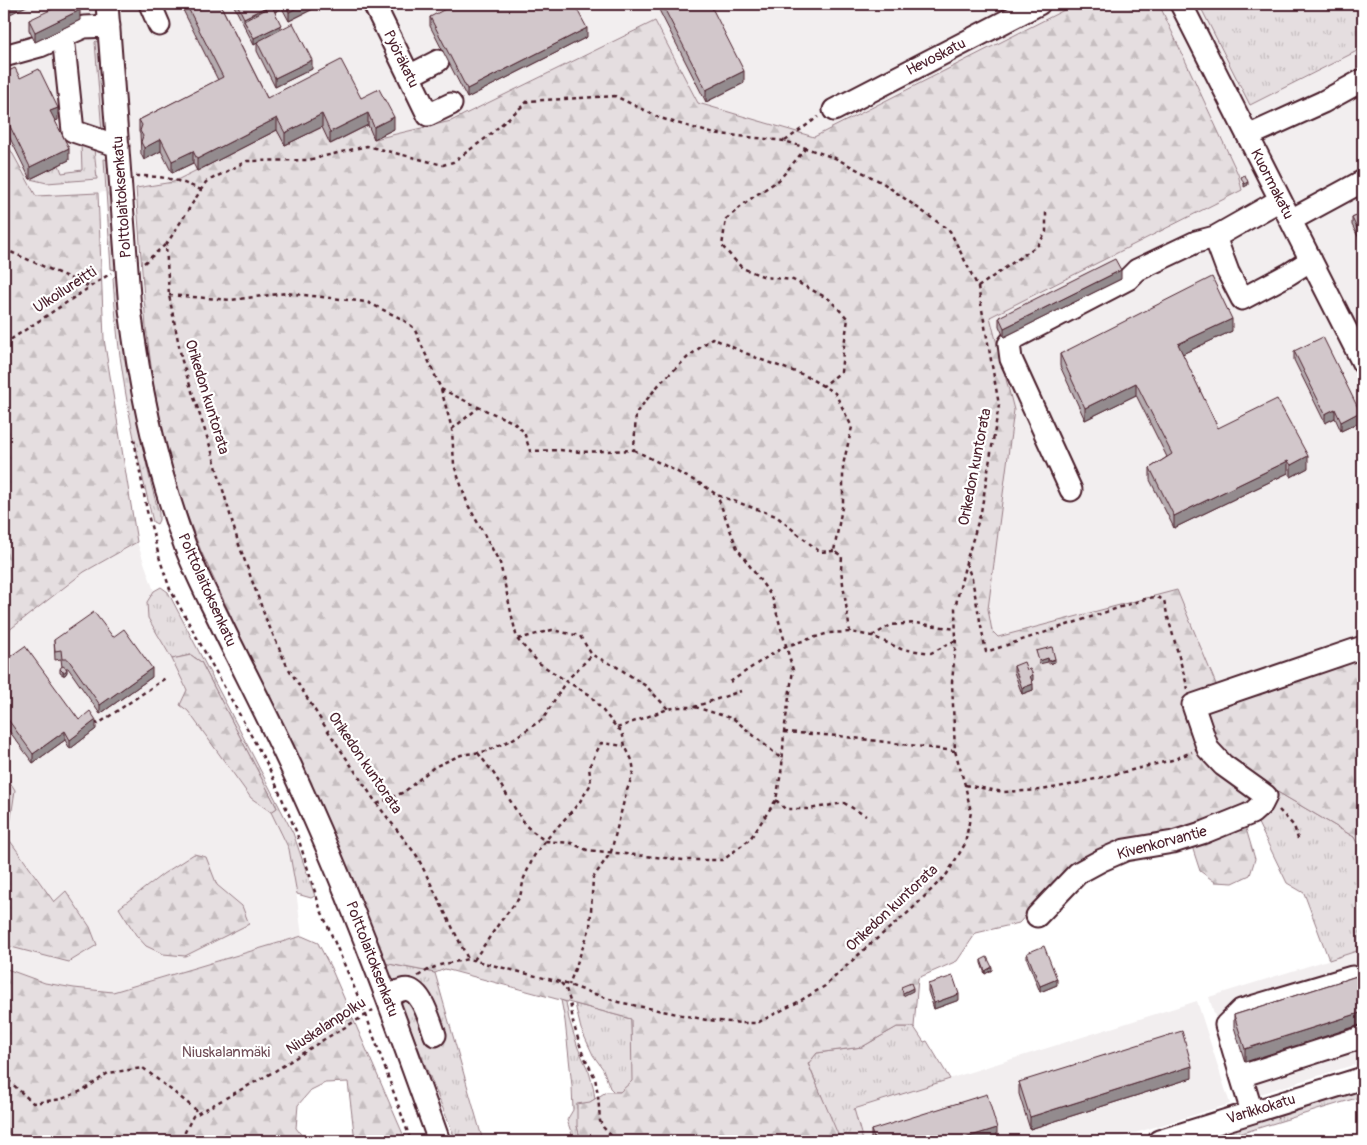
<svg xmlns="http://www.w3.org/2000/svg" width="1367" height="1145" font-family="Pangolin,sans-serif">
<defs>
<pattern id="grass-tufts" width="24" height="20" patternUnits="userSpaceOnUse" patternTransform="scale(1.25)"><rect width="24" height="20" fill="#e5dee0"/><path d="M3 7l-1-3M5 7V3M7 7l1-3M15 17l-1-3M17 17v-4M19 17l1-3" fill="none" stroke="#c6bec0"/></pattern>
<pattern id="forest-firs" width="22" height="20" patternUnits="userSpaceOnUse" patternTransform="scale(1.25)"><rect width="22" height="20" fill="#e5dee0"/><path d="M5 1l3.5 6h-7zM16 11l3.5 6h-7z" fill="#c6bec0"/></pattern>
</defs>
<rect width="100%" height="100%" fill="#fff"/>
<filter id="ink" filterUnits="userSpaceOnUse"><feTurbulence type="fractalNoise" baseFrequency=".02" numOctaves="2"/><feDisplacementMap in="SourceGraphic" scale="10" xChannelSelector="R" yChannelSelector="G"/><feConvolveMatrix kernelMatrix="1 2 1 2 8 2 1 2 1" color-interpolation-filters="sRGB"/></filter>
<g filter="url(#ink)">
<path fill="#f2eeef" d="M4 4H1076L814 137 698 103 655 21 451 121 374 139 367 125 330 144 285 145 277 130 173 182 98 193 36 196 4 138Z
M1159 4H1363V645L1220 694 1177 590 997 637 992 631 988 609 1014 410 989 317 1242 190 1238 174Z
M137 542 154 591 147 602 148 618 172 659 187 690 180 705 188 711 251 798 271 812 289 849 294 876 302 936 113 992 74 988 45 983 4 968V634L84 572Z
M1363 949V1062L1241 1100 1209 997Z
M1197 1001 1230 1104 1109 1141H863L853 1109Z"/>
<path fill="url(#grass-tufts)" stroke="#987e86" d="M1199 4H1363V48L1250 105Z
M96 41 100 43 106 132H102L95 42Z
M81 144 94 148 97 179 47 183 30 179 59 165 62 173 82 170Z
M104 159 109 160 119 268 116 270 111 269Z
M115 276H118C128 356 136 435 159 513V520L157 524 153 522C141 471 129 421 122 369 117 339 115 308 113 278Z
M161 587 168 592 293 833 315 896 311 898 297 894 289 849 271 812 277 808 201 662 191 655 172 659 148 618 147 602 154 591Z
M1264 784 1354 837 1363 854V949L1329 960 1304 893 1287 883 1255 817Z
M384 963 435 973 483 1141H456Z
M561 1000 566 1002 569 1019 578 1048 589 1072 593 1086 595 1099 590 1102 577 1126 581 1141H574L567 1120 573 1110 572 1086 565 1021Z
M575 1004 631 1019 633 1081 620 1092H614L610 1088 603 1069 593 1055 581 1029Z
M897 1027H914L924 1042 927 1041 950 1079 854 1109 863 1141H834L839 1139 808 1063 817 1053 862 1047Z
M1363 1085V1096L1216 1141H1183Z"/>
<path fill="url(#forest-firs)" stroke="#987e86" d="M1076 4H1159L1238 174 1242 190 990 317 1014 410 988 609 992 631 998 637 1177 590 1220 694 1363 645V854L1354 837 1264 784 1244 822 1255 859 1250 875 1233 883 1215 882 1200 871 1186 828 1121 841 1068 869 1019 923 976 933 957 961 918 978 914 1027H897L862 1047 817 1053 808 1064 840 1139 834 1141H581L577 1126V1104L590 1102 606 1092H620L632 1081 631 1019 445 969 435 973 384 963 359 894 201 551 182 502 165 441 154 389 146 327 136 188 173 182 277 130 285 145 322 127 331 144 368 125 375 139 451 121 655 21 698 103 814 137Z
M4 138 36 196 98 193 104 339 137 542 84 572 4 634Z
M191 655 201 662 277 808 271 812 251 798 188 711 180 705 187 690 172 659Z
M8 779 15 790 8 838 54 902 66 891 90 927 97 945 69 962 11 947 4 942V783Z
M194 854 206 857 217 885 242 906 249 924 185 956 163 954 146 946 136 935 119 908 163 874Z
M302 936 318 943 331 968 406 1141H355L348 1082 325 1083 311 1090 298 1105 296 1128 306 1141H4V968L45 983 74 988 113 992Z"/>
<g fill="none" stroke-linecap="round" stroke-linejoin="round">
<defs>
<path id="minor" d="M107 4 130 309C140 391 157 471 186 548 197 576 211 603 224 630 250 683 278 736 302 791 354 905 397 1023 439 1141
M150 4 159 25
M374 4 428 115 451 104
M1181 4 1363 363
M63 36 73 131 118 146
M4 56 40 46 84 27 109 26
M409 76 438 61
M834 110 1039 4
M1248 136 1323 102 1363 80
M1291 220 1363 181
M1215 237 1280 200
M1071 490 1011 359 1009 344 1013 339 1128 279 1137 270 1196 242 1215 237 1228 272 1242 299 1289 274 1311 260
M1037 916 1078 873 1102 860 1125 850 1173 842 1205 832 1252 813 1262 804 1266 796 1223 765 1208 749 1193 705 1363 647
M388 998C392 995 397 991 402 990 421 984 430 1022 435 1035
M1241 1076 1226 1025 1241 1010 1352 977 1363 982
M1252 1112 1241 1076 1363 1037
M1159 1141 1363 1078"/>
</defs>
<use href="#minor" stroke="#4a1f2b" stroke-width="25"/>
<path stroke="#4a1f2b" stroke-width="2.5" stroke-dasharray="4 4" stroke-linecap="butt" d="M785 141 818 117
M806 148 779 180 753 197 726 219 722 246 742 268 765 277 793 280 829 299 848 319 843 352 841 372 823 386
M136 176C162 176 177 179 201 190
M4 249 90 287
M144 263 165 245
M978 287 1038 245 1046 232V211
M169 295 231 300 286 293 367 302 402 319 414 328 441 389 452 429 454 465 468 505 500 563 517 639 539 663 566 681 590 695 617 728 622 731 625 746 632 760 634 771 626 793 611 852 593 878 590 928 569 985
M4 344 111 273
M441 389 478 407 513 422 524 432 530 451 560 450 580 452 634 450 636 413 661 382 688 357 712 338 759 359 804 375 835 393 852 427 843 465V502L834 551 842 556 841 570 850 632
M452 429 478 408
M134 439 147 511 160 560 170 589 268 766 296 831 320 908 366 1015 411 1141
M634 450 703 485 717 495 776 516 820 552 834 551
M966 563 972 579 986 652 1148 598 1157 597 1164 600 1167 614 1188 689
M872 636 891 625 916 623 956 629
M518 639 552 630 580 636 592 655 617 667 646 686 668 709
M730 682 764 659 786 646 829 633 850 632 872 636 901 649 931 653 956 640
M695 707 734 719 783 760
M95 722 98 724 167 677
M617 728 668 709 679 707H694L741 691
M784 732 839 736 955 751
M478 753 494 774 525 825 545 841 571 843 587 850 684 860H723L750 839 776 800 782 767 784 732 793 670 772 597 737 548 717 495
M965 785 1004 792 1042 790 1074 784 1124 772 1172 760 1192 752
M776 800 785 809H809L844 803 866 816
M377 804 404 792 434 767 461 755 487 751 513 739 543 719 566 681 592 655
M1279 810 1294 826 1298 839
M474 960 500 922 520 897 524 878 534 856 545 841 579 803 591 784 589 767 601 743 624 746
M418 976 430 969 440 965 468 959 560 982 618 1002 707 1020 742 1023H757L798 1002 825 986 868 946 910 911 947 874 965 844 971 812 965 785 955 751 952 682 956 640 955 608 966 562 981 512 999 405 978 287 950 231 883 183 835 158 785 141 711 133 660 118 615 96 528 101 486 138 453 162 443 165 367 146 308 160 247 161 206 182 166 245 169 295 182 361 212 452 238 542 266 619 287 666 326 728 377 804 417 856 468 959
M561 983 566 989 570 1001 573 1022 582 1052 595 1078 598 1095 600 1121 603 1127 616 1141
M8 1080 33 1103 62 1099 84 1090 108 1073 143 1068 194 1108 198 1114
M185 1141V1132L193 1116 275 1071 323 1040 366 1015 373 1010"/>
<use href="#minor" stroke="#fff" stroke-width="21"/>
</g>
<path fill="#b5abaf" stroke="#4a1f2b" d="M182 4H220L267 98H361L394 129 374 139 368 125 330 144 322 127 285 145 277 130 197 171 193 163 172 173 161 151 144 160 141 154 140 134 139 132V120L218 80 182 8Z
M233 4H323L289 21 282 8 275 12 281 29 312 69 275 87 257 51V43L254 45Z
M656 4H710L744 83 706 102Z
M430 17 587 37 467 98 430 26Z
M29 20H80L35 42 29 30Z
M4 67 6 72 58 120 55 121 69 160 30 179 4 126Z
M1363 213V246L1352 225V218Z
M1121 279 1004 337 999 326V317Z
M1232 331 1182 354 1218 428 1308 468 1291 477 1288 473 1174 528 1150 480V468L1167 457 1136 395 1085 420 1060 366V354Z
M1294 351 1360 422 1341 431 1335 418 1325 423 1294 360Z
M113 637 152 677 100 714 68 668H66L67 672 65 675H63L60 673V669L62 667 61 659 55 660 54 640Z
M4 661 79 720 96 729 70 749 65 740 33 763 4 724Z
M1014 666 1027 670 1033 681 1032 682 1033 690 1022 694 1014 672Z
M1027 953 1057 985 1040 992 1027 959Z
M981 960 992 970 985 974 981 963Z
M1360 975 1245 1062 1234 1027V1015Z
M928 984 959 1000 934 1009 928 991Z
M1192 1078 1030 1129 1019 1094V1082Z
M871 1130 997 1140 994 1141H871Z"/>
<path fill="#938b8e" stroke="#4a1f2b" d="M13 4H31L4 17V8Z
M272 4H282V8L247 26 244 21V18Z
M304 4H323L289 21V12Z
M421 4H429L421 8Z
M80 10V20L35 42V32Z
M281 25V31L257 42V43L254 45V38Z
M587 28V37L467 98V89Z
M312 60V69L275 87V78Z
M744 71V83L706 102V90Z
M58 108V120L50 123V111Z
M368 113V125L330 144V132Z
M322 114V127L285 145V133Z
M394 117V129L374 139V127Z
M277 118V130L197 171V159Z
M161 139V151L144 160V148Z
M69 148V160L30 179V167Z
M193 151V163L172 173V161Z
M1248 182V185L1244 187V184Z
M1121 270V279L1004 337V328Z
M1232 319V331L1178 356V344Z
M1136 383V395L1085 420V408Z
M1335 409V418L1325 423V414Z
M1360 412V422L1341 431V422Z
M1308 456V468L1291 477V465Z
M1288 461V473L1174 528V516Z
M1048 658V662L1039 664V661Z
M1055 659V662L1049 664V661Z
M152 668V677L100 714V705Z
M67 669V672L65 675H63V672Z
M1033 675V681L1030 682V676Z
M1033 684V690L1022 694V688Z
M96 720V729L70 749V740Z
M65 731V740L33 763V754Z
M992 967V970L985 974V971Z
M1057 979V985L1040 992V986Z
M913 988V991L903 996V993Z
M959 994V1000L934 1009V1003Z
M1363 1012V1024L1245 1062V1049Z
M1192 1066V1078L1030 1129V1117Z
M997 1128V1140L994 1141H955Z"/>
<path fill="#d2c7cb" stroke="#4a1f2b" d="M4 4H13L4 8Z
M63 4H76L80 10 35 32 29 20Z
M186 4H220L267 98 341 60 361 98 379 89 394 117 374 127 368 113 330 132 322 114 285 133 277 118 197 159 193 151 172 161 161 139 144 148 141 142 143 136 140 131 142 125 139 120 223 77Z
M237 4H272L244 18Z
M285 4H304L289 12Z
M455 4H574L587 28 467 89 430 17Z
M662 4H710L744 71 706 90Z
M272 6 281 25 254 38 244 21Z
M293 23 312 60 275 78 257 42Z
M4 67 6 72 15 68 20 78 39 69 58 108 50 111 69 148 30 167 4 114Z
M1245 175 1248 182 1244 184 1241 177Z
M1363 213V240L1352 218Z
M1115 259 1121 270 1004 328 999 317Z
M1212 277 1232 319 1178 344 1218 428 1277 399 1308 456 1291 465 1288 461 1174 516 1150 468 1172 454 1136 383 1085 408 1060 354Z
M1323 337 1360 412 1341 422 1335 409 1325 414 1294 351Z
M94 612 113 637 124 629 152 668 100 705 68 659H62L61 650 55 651 54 640Z
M25 646 79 720 90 711 96 720 70 740 65 731 33 754 4 714V661Z
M1052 647 1055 659 1049 661 1048 658 1039 661 1036 651Z
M1024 662 1027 670 1030 669 1033 675 1030 676 1033 684 1022 688 1014 666Z
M63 666 67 669 65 672H63L60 669 61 667Z
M1044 946 1057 979 1040 986 1027 953Z
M987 957 992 967 985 971 981 960Z
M1360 975 1363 984V1012L1245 1049 1234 1015Z
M953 976 959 994 934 1003 928 984Z
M911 983 913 988 903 993 901 987Z
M1182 1031 1192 1066 1030 1117 1019 1082Z
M987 1094 997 1128 955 1141H875L871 1130Z"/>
</g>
<g text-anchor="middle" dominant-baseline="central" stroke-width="4.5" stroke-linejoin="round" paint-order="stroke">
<g font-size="15" fill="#4a1f2b" stroke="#fff">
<text transform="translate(936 57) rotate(-27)">Hevoskatu</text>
<text transform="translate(401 59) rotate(64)">Pyöräkatu</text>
<text transform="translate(1272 184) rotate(63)">Kuormakatu</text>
<text transform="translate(122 197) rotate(-94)">Polttolaitoksenkatu</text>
<text transform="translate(65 290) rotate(-33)">Ulkoilureitti</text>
<text transform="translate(207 397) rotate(73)">Orikedon kuntorata</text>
<text transform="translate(975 467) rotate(-79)">Orikedon kuntorata</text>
<text transform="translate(207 590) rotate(66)">Polttolaitoksenkatu</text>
<text transform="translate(365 763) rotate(56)">Orikedon kuntorata</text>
<text transform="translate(1162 843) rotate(-15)">Kivenkorvantie</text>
<text transform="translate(892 908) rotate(-43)">Orikedon kuntorata</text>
<text transform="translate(372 959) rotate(69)">Polttolaitoksenkatu</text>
<text transform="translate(326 1026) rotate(-33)">Niuskalanpolku</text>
<text transform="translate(1261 1109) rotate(-17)">Varikkokatu</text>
</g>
<g font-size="15" fill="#714f58" stroke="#fff">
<text x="226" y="1052">Niuskalanmäki</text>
</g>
</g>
<rect width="1367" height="1145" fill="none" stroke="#fff" stroke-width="20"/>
<rect x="10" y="10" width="1347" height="1125" fill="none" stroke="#4a1f2b" stroke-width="2" filter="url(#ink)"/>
</svg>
